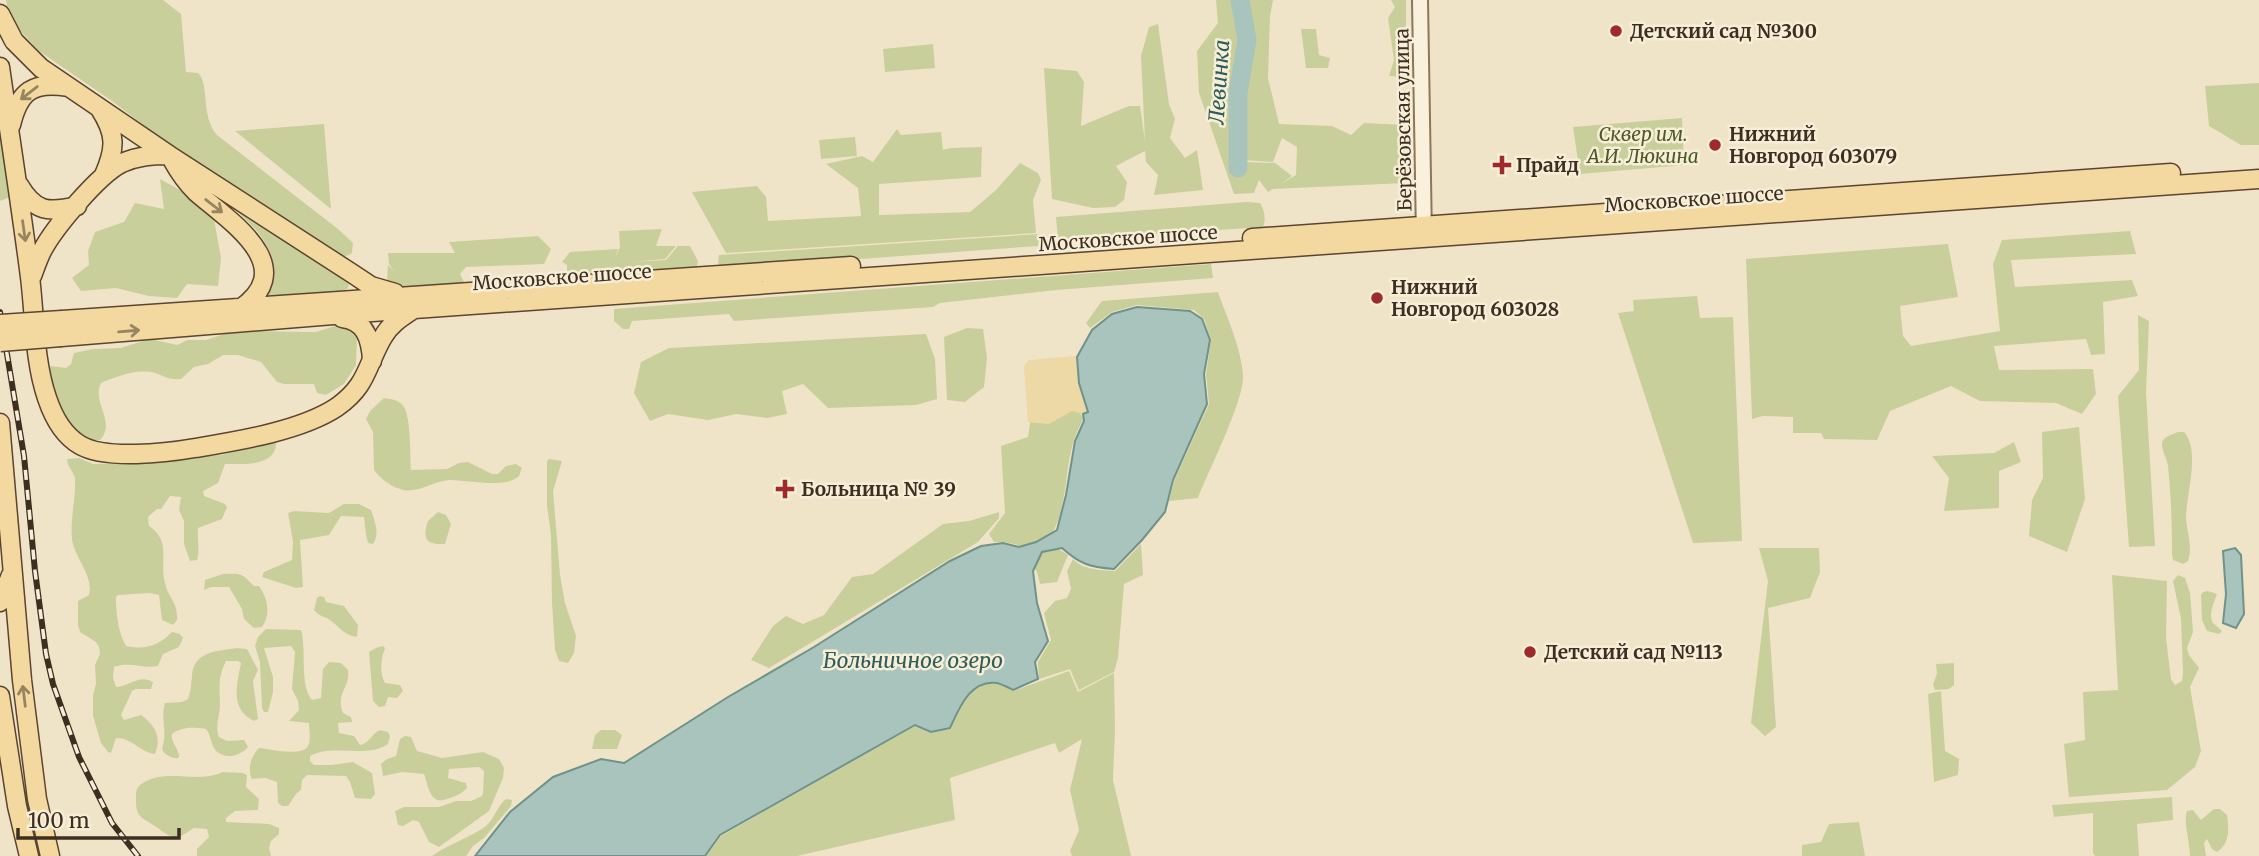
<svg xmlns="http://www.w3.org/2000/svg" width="2259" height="856" font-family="Merriweather,serif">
<rect width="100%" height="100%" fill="#f0e4c8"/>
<path fill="#c9cf9b" d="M6 0H163L181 14 186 72 198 73C210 84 200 115 217 135L338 229 353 243 352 253C344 259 337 255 328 251L150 130 112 101 39 51 15 25 8 10Z
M1216 0H1235L1242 41 1235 95V156L1243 162 1275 163 1292 176 1281 184 1296 175 1297 147 1282 138 1273 162 1243 160 1241 92 1251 40 1245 0H1273L1270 16 1268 78 1279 124 1332 126 1351 135 1364 123 1405 125V183L1273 189 1268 192 1259 180 1254 193 1234 194 1199 93 1197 51 1218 23Z
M1391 0H1406V77L1389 76 1394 60 1388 18 1395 7Z
M1158 24 1169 104 1175 119 1170 138 1185 158 1197 150 1203 190 1154 195 1158 175 1146 162 1145 151 1116 166 1127 182 1124 200 1115 207 1093 208 1052 199 1044 68 1077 71 1084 82 1081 126 1129 106H1140L1145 141 1141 56 1149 27Z
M1301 29H1316L1319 55 1330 58 1328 68H1306Z
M933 44 935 68 885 72 883 49Z
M2259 83V145H2241L2209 126 2205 86Z
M1682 118 1684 165 1580 174 1573 127Z
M324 124 331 209 235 131Z
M897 129 901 135 941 132 943 150 951 148 982 147 981 177 879 184V215L970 212 995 191 1020 163 1038 173 1041 180 1033 200 1036 233 726 253 692 192 757 186 766 197 768 221 861 216 858 188 826 164 862 156 873 162Z
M0 136 3 137 12 196 0 201Z
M855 137 857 156 821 159 819 140Z
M160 179 180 190 214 219 221 258 218 286 187 284 177 298 149 296 116 288 81 291 72 278 89 265 88 251 95 232 124 222 135 203 164 209Z
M201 183 346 278 349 283 348 288 343 292 263 297C266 290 270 283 272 276 280 237 227 204 201 183Z
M1247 202 1260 203C1265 211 1266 219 1263 227L1159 234 1066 243 1058 239 1056 217Z
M662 229 656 246H676L665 259 632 262 666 260 678 246H690L698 261 696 271 567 279V265L562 262 570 252 618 249 615 258 620 247 619 231Z
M2130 231 2136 254 2011 260 2015 287 2132 280 2138 296 2103 302 2105 354 2091 355 2086 339 1994 346 1999 370 2093 369 2096 394 2082 414 2056 403 1980 401 1951 386 1890 411 1877 440 1824 439 1821 433H1793V417L1763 416 1752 419 1746 259 1948 244 1958 297 1900 306 1903 336 1911 346 2000 331 1993 264 2002 240Z
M1040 234 1041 241 1038 246 723 269 718 263 719 255Z
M538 236 551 249 544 264 466 267 460 274 465 284 394 289 387 283 388 265 394 271 389 264 388 253H455L449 242Z
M1211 264 1213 278 1056 290 940 303 933 307 734 321 729 314 632 321 629 329H623L614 321V309Z
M1218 292C1227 318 1241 347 1243 375 1245 399 1208 472 1198 498L1169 501 1174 481 1209 404 1206 374 1211 340 1204 319 1194 310 1137 305 1112 312 1090 328 1086 323 1102 301Z
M1697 296 1700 318 1733 317 1742 541 1693 543 1618 313 1634 311 1633 300Z
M2138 315 2149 321 2146 393 2155 546 2129 547 2118 396 2139 370Z
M341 324H349L357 335 356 365 344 384 326 395 317 393 314 384H284L277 382 261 362 238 355H223L208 364 194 367 181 379C168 380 167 377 155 373 139 368 115 377 101 383 91 402 117 422 100 440 92 440 85 440 78 435 68 428 51 382 48 368L51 366 66 368 71 364 74 353 93 349 120 348 150 339 177 345 187 340H206L233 331 316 332Z
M967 328 983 329 987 358 984 387 965 402 947 400 944 337Z
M926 334 935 359 937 399 916 405 828 408 803 384 782 391 787 414 767 418 736 414 708 420 668 414 650 421 634 393 641 362 669 348Z
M1035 389 1077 405 1083 419C1080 426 1076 433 1074 440 1063 475 1069 510 1047 542L1068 555 1057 582 1040 584 1037 572 1018 545 1004 542H994L989 534 1005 513 1001 446 1028 437Z
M384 398C391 399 400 400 404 407 411 419 410 455 411 470L447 469 459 463 468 462 492 474H498L506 466 516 464 522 468 519 476C506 489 467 480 449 480 433 481 416 495 400 489 390 486 380 478 374 470L373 432 366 419 370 411Z
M2079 427 2085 499 2067 552 2029 536 2032 500 2043 478 2042 432Z
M2178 432H2184C2201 450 2186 495 2186 518 2187 533 2193 546 2188 561L2183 564 2173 560 2172 554C2172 524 2171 496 2168 466 2167 459 2162 451 2162 445 2162 436 2172 435 2178 432Z
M2014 442 2021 462 1999 471V508L1944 511 1949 478 1932 456 1994 453Z
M276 443C276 467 242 464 225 464L218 483 203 491 204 496 225 504 227 507 222 519 198 528C197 537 200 553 197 560L190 561 184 544V521L179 510 181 497 170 496 161 509H157L148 517 149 526C172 541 159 561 165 583 169 600 178 601 177 620L173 625 162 620 159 595 150 593 118 595 116 597C116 612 118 633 126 646 145 650 158 646 172 632L180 634 183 638 179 647 163 654 158 666C142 669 130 661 114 667L113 678 116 687C130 686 140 674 153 682L151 689H136L132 691 121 715 124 720 141 715C155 725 162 737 155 754 140 752 132 738 116 738L111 753 108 752 101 743 93 716V695L96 684 95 665 100 654 99 647 96 642 80 632 78 625V601L89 595C94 576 74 557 72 539 70 518 76 499 75 478 73 471 67 466 67 459L79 458 93 464 153 463 186 459 196 456 221 455 266 444Z
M549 459 562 461 553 491 560 575 565 603 576 636 574 653 568 663 559 661 555 650 552 603 551 535 547 505V461Z
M344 504H359L371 510C375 522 380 534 373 544L368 543 366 535 364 517 341 516 329 535 300 540 303 587 296 588 262 577 264 572 292 560 293 542 288 513 294 511 329 513Z
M438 512 446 515 451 524 445 544C426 545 422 539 428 521Z
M999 512V518L978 542 769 668 751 660 773 626 786 616 803 624 824 615 852 577 873 574 943 524 969 521Z
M1141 544 1143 575 1124 584 1118 658 1114 672 1079 690 1070 669 1039 679 1038 662 1051 640 1044 613 1055 601 1067 598 1071 589 1067 571 1073 559C1083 570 1101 570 1115 571Z
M1759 548H1819L1820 572 1810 598 1768 608 1776 727 1765 736 1751 723 1768 581Z
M223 574C243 573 242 574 254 586H259C268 598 271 615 262 627L254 628 244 619 242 609 229 587H211L204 590 205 580Z
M2112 575 2167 581 2166 638 2171 679 2175 685 2182 681 2183 673 2181 619 2173 581 2178 575 2185 578 2190 593 2193 632 2187 648 2189 655 2199 668 2190 687 2201 751 2195 767 2167 790 2069 797 2064 744 2085 740 2083 692 2118 690Z
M2208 591 2217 594C2214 602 2208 615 2213 623 2216 626 2219 628 2222 631L2219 634 2207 631 2202 620 2201 595 2203 592Z
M320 596 324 597 326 602 344 606 358 625 357 637C343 635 340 627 330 620 324 616 320 617 314 610L317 598Z
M266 629 301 630C307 650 299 684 312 700L321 698 323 669 329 662 341 663 348 670C351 687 335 693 343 713L351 717 352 722 338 723 339 733 354 736 360 745C370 743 371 734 380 730L388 732 390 736 388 744C366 759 333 743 310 756V761L314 765H331L353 762 372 773 375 794 371 799 355 798 350 782 346 776 307 775 302 780 301 790 296 794 288 806H282L278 803 277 782 265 778 252 779C247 769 251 756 259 748 269 749 302 757 308 746 311 741 309 729 309 723L289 721 299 710 298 701 292 689 295 652 291 646 264 648 273 677V692L268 712H264L262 708 260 662 255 646 258 637Z
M383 646 385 648C381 659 379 672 385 683L400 685 403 691 397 698 388 697 385 706 379 707 373 701 369 652 378 647Z
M237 648 247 649 258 670 253 681 258 719 254 721C229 709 237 684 241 663L238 661H226C217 679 220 689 220 707 219 718 215 726 219 737L227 741 244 740 248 747C240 756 226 760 216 751 211 745 211 735 206 729 194 727 182 727 172 734 170 742 180 749 179 758 173 759 164 755 162 749 168 731 160 718 165 703L182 702 188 699C191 691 191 685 192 676 193 651 218 651 237 648Z
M1954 663V685L1949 689 1935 690 1933 685 1937 673 1936 664Z
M1069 671 1078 692 1114 673 1115 730 1113 780 1131 856H1072L1070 851 1079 830 1070 790 1082 739 1059 753 1055 743 950 778 955 820 797 856H706L721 836 915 726 931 733 951 729C960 710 970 679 997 684 1002 684 1009 689 1013 691Z
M1941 691 1945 751 1959 759 1958 775 1934 782 1928 694Z
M601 730H615L622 735 617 749H592L595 735Z
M405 736 411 737 417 751 442 758 483 752 499 759 504 768 503 778 489 811 439 847 429 842 419 822 413 820 403 826 398 825 395 811 404 807H439L456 801H471L482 796 483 793 484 771 479 767 449 769 448 778 466 783 467 788C460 795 456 796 447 799 430 806 428 785 424 774L402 772 383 776 381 764 387 759 396 756 400 739Z
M223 772 243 773 247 775 246 787 259 799 258 810 235 811 226 818V822L269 824 279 828V834L271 841 269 848 271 856H197V849L209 837 207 829 194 828 178 838C169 836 166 834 159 829 143 817 135 820 136 797 136 790 137 786 143 783 167 768 197 784 223 772Z
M2172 797 2173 820 2137 824 2139 856H2095L2093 853V813L2054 817 2052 805Z
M506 799 512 800 511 806 484 838 473 846 466 856H432C448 844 470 838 486 826 495 818 497 806 506 799Z
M2214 809H2220L2227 815C2229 829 2230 844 2217 852L2212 849 2207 839 2204 843 2206 856H2190C2190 843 2183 820 2187 811L2193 810 2201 820Z
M1859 822 1865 856H1802V845L1821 842 1829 824Z"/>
<path fill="#ecd9a5" d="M1075 356 1077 357 1079 383 1088 412 1083 414 1072 411 1049 424 1028 422 1024 366 1029 360Z"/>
<path fill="#a9c4bc" stroke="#6f938a" stroke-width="2" d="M1137 307 1190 311 1202 319 1210 340 1204 374 1207 404 1173 480 1165 512 1142 540 1114 569C1089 567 1080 564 1062 548L1042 552 1033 571 1037 603 1048 641 1035 662 1038 679 1013 690C1009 688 1002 684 997 683 970 679 959 709 950 728L931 732 915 725 720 835 705 856H475L510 812 553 777 601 759 624 763 728 697 814 647 950 561 981 546 1003 543 1019 547 1036 542 1057 530 1066 495 1075 441 1084 421 1083 414 1088 412 1079 383 1077 357 1092 330 1112 314Z
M2235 548 2241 555 2244 614 2236 628 2223 623 2226 594 2223 551Z"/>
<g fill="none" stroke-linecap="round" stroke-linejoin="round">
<path stroke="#a9c4bc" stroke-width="19" d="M1238 168V93L1247 40 1240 0"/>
<defs>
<path id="minor" d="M1420 0 1424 237"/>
<path id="major" d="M0 14 14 41 41 68 169 155 353 274 371 286 395 293
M0 67C10 137 21 207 30 277 35 317 34 360 47 398 53 416 63 435 80 445 105 460 166 453 195 448 237 441 301 431 337 407 368 385 366 366 383 337 390 324 402 317 414 309
M100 109C116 134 116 148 104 175
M11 125C19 91 33 81 68 87
M173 161C179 172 187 183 196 192 228 220 302 266 240 309
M19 185C35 212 48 213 77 206
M1252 238 2171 173
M32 276C35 268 38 259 42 251 54 228 99 174 122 163 138 156 152 155 169 155
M342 318C365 320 371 339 372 361
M62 320 851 266
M61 337 358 313 2259 179
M0 423 22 680 37 799 50 856
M0 602 11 575
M0 696 17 806 29 856"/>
</defs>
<use href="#minor" stroke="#8d765c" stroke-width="18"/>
<use href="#major" stroke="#5b4430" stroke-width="21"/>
<use href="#minor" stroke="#faf1dc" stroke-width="14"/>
<use href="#major" stroke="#f3d9a0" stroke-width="18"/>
<defs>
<path id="rail" d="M0 312 24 456 35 571 46 654 53 684 79 757 112 823 138 856"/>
</defs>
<use href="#rail" stroke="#3d2e20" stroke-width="6"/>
<use href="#rail" stroke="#f7eed8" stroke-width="3.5" stroke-dasharray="10" stroke-linecap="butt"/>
<defs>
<path id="major-bridge" d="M0 324 62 320
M0 342 61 337"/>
</defs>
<use href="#major-bridge" stroke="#5b4430" stroke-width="21" stroke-linecap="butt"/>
<use href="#major-bridge" stroke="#f3d9a0" stroke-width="18"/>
</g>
<defs><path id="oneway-shaft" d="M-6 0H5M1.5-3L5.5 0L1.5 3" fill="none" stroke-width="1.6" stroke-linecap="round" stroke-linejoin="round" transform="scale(1.75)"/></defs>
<g stroke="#988460">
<use href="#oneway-shaft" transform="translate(29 93) rotate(142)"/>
<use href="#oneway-shaft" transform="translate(214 206) rotate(38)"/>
<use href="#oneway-shaft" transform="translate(24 231) rotate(82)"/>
<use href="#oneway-shaft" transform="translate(129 331) rotate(-5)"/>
<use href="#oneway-shaft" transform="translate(24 696) rotate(-97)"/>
</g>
<g fill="#9e2a2b" stroke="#f7eed8" stroke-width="2.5">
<circle cx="1616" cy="31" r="7"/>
<circle cx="1715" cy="145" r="7"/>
<path d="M1498.5 154.5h7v7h7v7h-7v7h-7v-7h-7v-7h7z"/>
<circle cx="1377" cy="298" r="7"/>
<path d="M781.5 478.5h7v7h7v7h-7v7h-7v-7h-7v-7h7z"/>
<circle cx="1530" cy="652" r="7"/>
</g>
<g text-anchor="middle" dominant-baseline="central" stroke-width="5" stroke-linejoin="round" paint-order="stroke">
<g font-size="19" font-weight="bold" fill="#3d2e20" stroke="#f7eed8" text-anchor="start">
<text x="1630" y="31">Детский сад №300</text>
<text x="1729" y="134">Нижний<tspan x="1729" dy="22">Новгород 603079</tspan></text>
<text x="1516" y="165">Прайд</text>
<text x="1391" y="287">Нижний<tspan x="1391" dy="22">Новгород 603028</tspan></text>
<text x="801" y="489">Больница № 39</text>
<text x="1544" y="652">Детский сад №113</text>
</g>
<g font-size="19" fill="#3d2e20" stroke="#f7eed8">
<text transform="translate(1403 120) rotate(-91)">Берёзовская улица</text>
<text transform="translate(1694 199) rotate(-4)">Московское шоссе</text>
<text transform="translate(1128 238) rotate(-4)">Московское шоссе</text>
<text transform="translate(562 277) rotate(-4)">Московское шоссе</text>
</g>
<g font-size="19" font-style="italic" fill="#4d5a26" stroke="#f7eed8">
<text x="1643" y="134">Сквер им.<tspan x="1643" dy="22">А.И. Люкина</tspan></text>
</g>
<g font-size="21" font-style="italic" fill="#2f5d5a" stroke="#f7eed8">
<text transform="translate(1219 82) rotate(-86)">Левинка</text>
<text x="913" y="660">Больничное озеро</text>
</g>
</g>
<path d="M18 828v10h161v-10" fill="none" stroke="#3d2e20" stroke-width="3.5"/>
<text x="28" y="828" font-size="21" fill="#3d2e20" stroke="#f7eed8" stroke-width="5" paint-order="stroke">100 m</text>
</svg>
